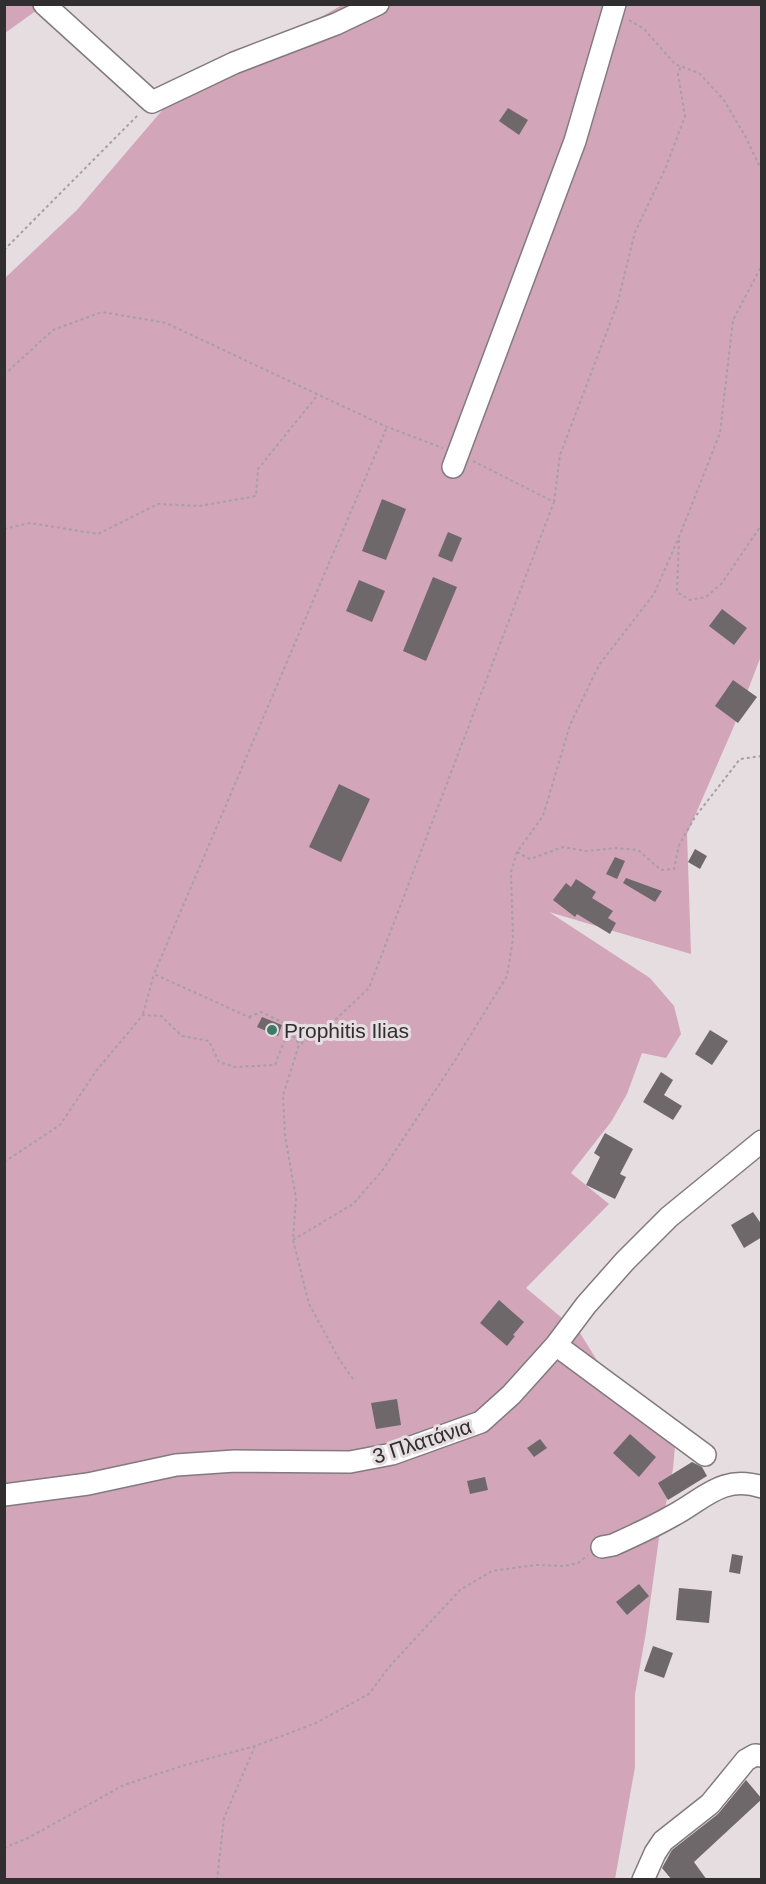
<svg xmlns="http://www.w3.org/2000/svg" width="766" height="1884" font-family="Helvetica,sans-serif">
<rect width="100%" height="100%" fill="#e5dde0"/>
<path fill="#d2a5b9" d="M5 5H44L5 33Z
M342 5H761V656L734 726 687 834 691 954 549 912 650 978 674 1006 681 1034 666 1058 642 1053 627 1094 611 1122 571 1173 609 1204 526 1288 580 1333 598 1362 677 1423 673 1469 659 1538 646 1632 635 1694V1767L615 1879 5 1880V278L77 210 165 107Z"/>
<path fill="#6f686b" d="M508 108 528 120 519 135 499 121Z
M382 499 406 509 386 560 362 551Z
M448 532 462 538 452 562 438 556Z
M433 577 457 587 426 661 403 651Z
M359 580 385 591 372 622 346 611Z
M722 609 747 628 734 645 709 626Z
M733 680 757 697 738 723 715 706Z
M339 784 370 799 341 862 309 847Z
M695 849 707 856 700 869 688 862Z
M615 857 625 861 617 879 606 874Z
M626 878 662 891 655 902 623 883Z
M576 879 596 892 592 898 613 911 608 918 616 923 610 934 577 914 575 917 553 900 566 883 571 887Z
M262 1017 282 1025 278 1036 257 1027Z
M710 1030 728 1041 712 1065 695 1054Z
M661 1072 673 1080 664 1095 682 1106 673 1120 643 1102Z
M605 1133 633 1149 620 1174 626 1177 615 1199 586 1185 600 1157 594 1153Z
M753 1212 762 1225V1237L744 1248 731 1225Z
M499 1300 524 1322 513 1335 515 1336 507 1346 480 1323Z
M397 1399 401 1425 376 1429 371 1403Z
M630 1434 656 1457 639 1477 613 1453Z
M540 1439 547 1448 534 1457 527 1448Z
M692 1462 702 1467 707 1476 668 1500 658 1483Z
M485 1477 488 1490 470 1494 467 1481Z
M732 1554 743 1556 740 1574 729 1572Z
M639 1584 649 1596 627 1615 616 1602Z
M679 1588 712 1591 709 1623 676 1620Z
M653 1646 673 1653 664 1678 644 1671Z
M746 1780 762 1799 694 1862 707 1880H672L662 1868 672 1850 718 1814Z"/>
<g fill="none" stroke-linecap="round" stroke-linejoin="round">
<defs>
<path id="minor" d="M44 4 152 102 234 63 336 24 378 4
M453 467 575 141 615 4
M556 1345 705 1455
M4 1495 88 1484 176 1465 235 1461 350 1462 392 1454 481 1422 511 1395 556 1345 586 1305 625 1261 669 1217 762 1141
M602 1547 613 1545C633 1536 653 1527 672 1516 703 1500 722 1474 762 1487
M643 1880 655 1853 663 1841 710 1804 746 1760 755 1755 762 1756"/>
</defs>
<use href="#minor" stroke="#827a7d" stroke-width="24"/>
<path stroke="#a6a0a2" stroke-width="2" stroke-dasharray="3 3" stroke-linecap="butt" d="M629 20 644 29 675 64 699 73 724 100 745 136 762 171
M4 250 139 114
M4 375 53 330 102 312 166 323 387 427 443 448
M554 502 560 455 617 305 635 232 666 167 685 116 678 74 681 66
M4 529 30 523 98 534 158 504 200 506 256 496 258 469 316 397
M679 540 677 592 690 600 706 597 722 583 762 524
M517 852 530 859 563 847 587 851 616 848 638 850 661 870 674 869 679 845 695 817 740 759 762 756
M143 1014 154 974
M249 1017 261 1012 284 1023 300 1045
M251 1018 154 974 387 427
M4 1162 60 1125 96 1071 143 1015 161 1016 182 1036 209 1041 219 1062 235 1067 275 1065 288 1031
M293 1240 353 1204 382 1171 454 1062 507 976 513 939 511 872 517 852 543 816 570 725 599 665 654 594 679 537 720 433 733 320 762 265
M353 1379 339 1359 309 1304 293 1240 296 1198 285 1136 283 1095 299 1045 336 1019 369 988 554 502 473 461
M4 1848 28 1838 124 1785 185 1765 255 1746 316 1723 369 1694 389 1667 460 1590 492 1571 536 1565 564 1566 578 1563 588 1555
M217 1880 224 1818 255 1746"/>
<use href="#minor" stroke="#fff" stroke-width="21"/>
</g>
<circle fill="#3d7b67" stroke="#e5dde0" stroke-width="2" cx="272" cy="1030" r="6"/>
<g text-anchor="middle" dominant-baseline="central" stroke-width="6" stroke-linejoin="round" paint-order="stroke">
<g font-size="21" fill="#312e2f" stroke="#e5dde0" text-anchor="start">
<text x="284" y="1030">Prophitis Ilias</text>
</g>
<g font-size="21" fill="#312e2f" stroke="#e5dde0">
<text transform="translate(422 1441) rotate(-18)">3 Πλατάνια</text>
</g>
</g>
<rect width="766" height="1884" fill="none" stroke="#312e2f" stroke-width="12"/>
</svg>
